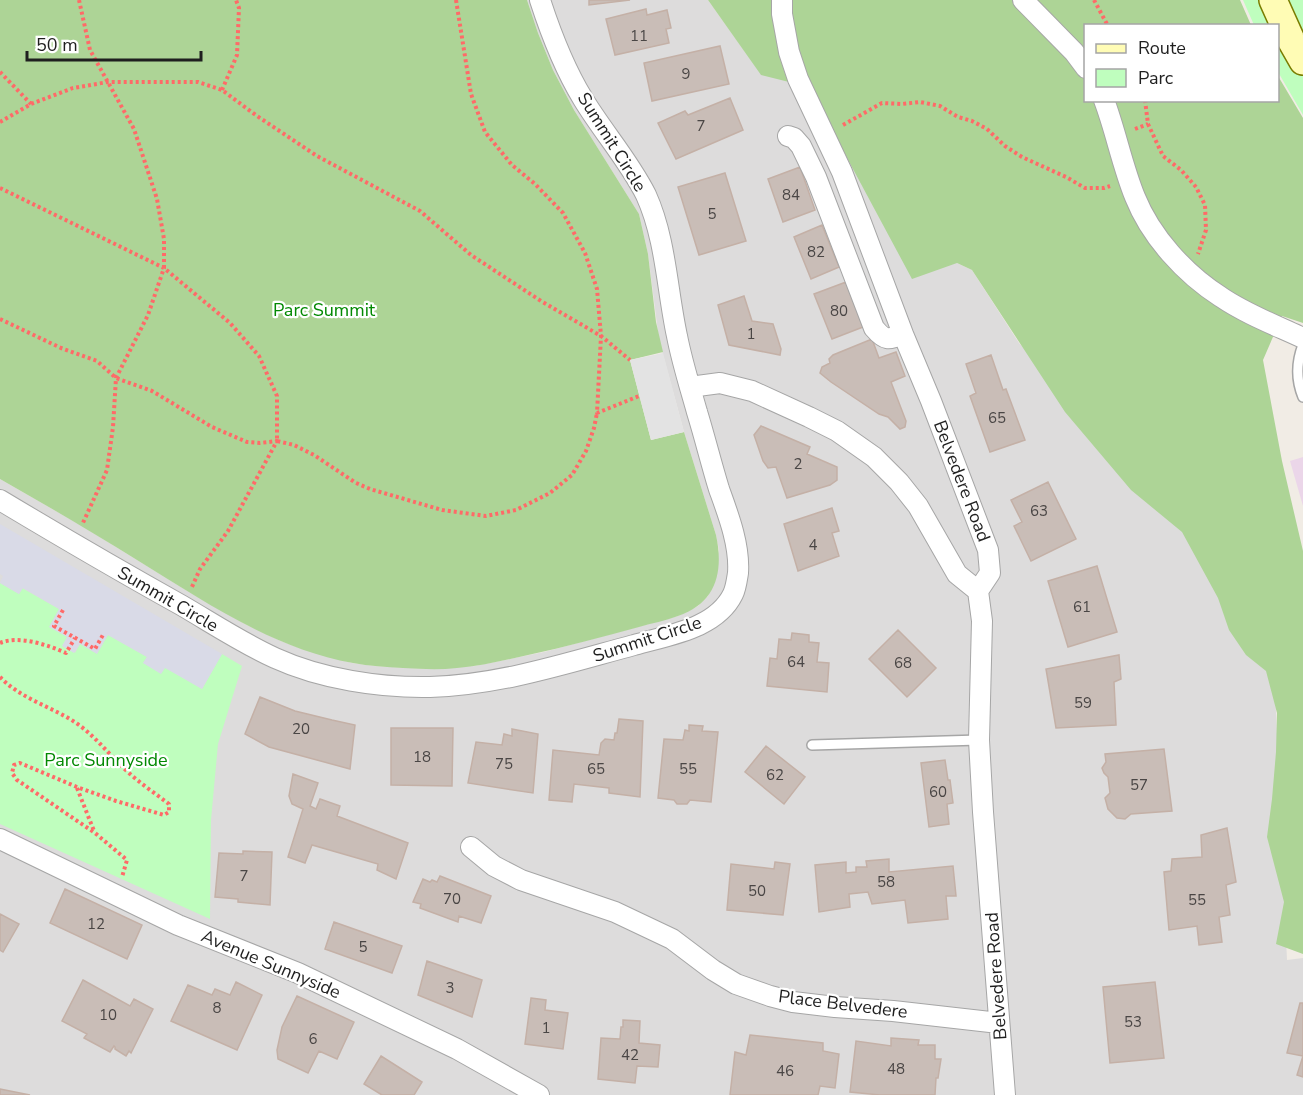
<svg xmlns="http://www.w3.org/2000/svg" width="1303" height="1095" font-family="'Nunito Sans',sans-serif">
<rect width="100%" height="100%" fill="#f1ece5"/>
<path fill="#dddcdc" d="M527 0H708L761 74 809 86 957 263 972 270 1019 343 1272 622 1287 960 1303 958V1095H0V479L82 526 189 592 247 625 281 641 302 649 352 663 374 666 429 669 475 666 544 652 678 616 698 606 708 596 719 550 716 535 684 432 659 340 648 254 639 214 574 110 553 70 538 33Z"/>
<path fill="#ebd6e9" d="M1303 457V506L1290 461Z"/>
<path fill="#add496" d="M0 0H527L538 33 553 70 574 110 639 214 648 254 656 322 663 352 630 360 651 440 684 432 716 535C724 572 716 603 678 616 665 621 652 623 639 627 602 637 565 647 528 655 505 660 481 666 457 668 439 670 421 669 403 668 386 667 369 666 353 663 273 649 204 601 137 560 92 532 46 505 0 479Z
M708 0H1240L1251 25 1086 26V100H1278V76L1303 118V323L1282 316 1263 360 1282 461 1303 551V954L1276 944 1284 902 1267 837 1272 799 1276 752 1277 713 1266 671 1246 655 1229 630 1218 598 1182 532 1131 490 1065 412 972 270 957 263 912 279 809 87 761 75Z"/>
<path fill="#bffebe" d="M1243 0H1303V115L1278 72V26L1254 25Z
M0 583 19 594 22 588 59 609 67 637 75 653 80 644 108 635 147 657 143 663 165 667 202 689 222 654 242 666 218 744 211 820 210 919 0 824Z"/>
<path fill="#e3e3e3" d="M663 353 684 432 651 440 630 360Z"/>
<path fill="#d9dae7" d="M0 524 222 654 202 689 165 668 161 674 143 663 147 657 108 635 97 654 80 644 74 653 62 646 67 637 49 627 59 609 23 588 19 594 0 583 3 576 0 574Z"/>
<path fill="#c9bdb7" stroke="#c4b0a6" stroke-width="1.5" d="M589 0H630L589 5Z
M646 9 647 15 667 10 671 28 666 29 669 43 615 55 606 19Z
M720 46 729 84 652 101 644 63Z
M730 98 743 130 676 159 658 123 685 111 688 115Z
M800 167 815 210 783 222 768 179Z
M725 173 746 241 699 255 678 187Z
M822 225 839 267 811 279 794 237Z
M846 282 863 327 832 339 814 294Z
M744 296 752 321 773 324 781 349 780 355 729 345 718 305Z
M872 339 879 358 896 352 905 376 891 382 906 421 905 427 900 429 888 417 879 414 831 382 820 373 822 367 830 363 829 359 833 355Z
M991 355 1003 390 1006 389 1025 440 990 452 970 396 976 393 966 364Z
M761 426 810 447 807 454 837 467V480L830 485 787 498 776 467 768 468 763 461 754 435Z
M1048 482 1076 539 1031 561 1014 526 1022 522 1011 500Z
M832 508 839 531 832 533 839 556 798 571 784 524Z
M1097 566 1117 632 1068 647 1048 581Z
M898 630 936 668 907 697 869 659Z
M792 633 809 635V642L819 643 817 662 829 663 827 692 767 686 770 658 777 659 779 639 791 640Z
M1119 655 1121 679 1114 682 1116 725 1056 728 1046 669Z
M260 697 295 711 332 720 355 725 350 769 269 747 245 734Z
M619 719 643 721 640 797 609 793V788L574 784 572 802 549 800 553 750 599 755 601 743 605 739 614 740 615 733H617Z
M689 725 703 726 702 731 718 732 711 802 690 800 687 804H677L674 800 658 798 664 739 683 740 685 730 689 731Z
M391 728H453L452 786 391 785Z
M512 729 538 734 533 793 468 783 476 742 502 745 504 734 512 736Z
M766 746 805 777 784 804 745 772Z
M1164 749 1172 811 1131 814 1125 819 1117 818 1108 809 1105 798 1110 793 1108 777 1104 773 1102 768 1106 762 1105 754Z
M945 760 948 780H950L953 803 947 804 949 824 929 827 921 763Z
M293 774 318 783 310 806 316 809 320 799 340 806 337 816 408 843 396 879 377 870 378 864 312 845 305 863 288 857 303 809 292 804 289 796Z
M1227 828 1236 882 1226 885 1230 915 1219 917 1222 942 1199 945 1197 926 1169 930 1164 872 1171 871 1172 859 1202 857 1201 835Z
M243 851 272 852 270 905 238 902V899L215 897 219 853 243 854Z
M889 859V872L953 866 956 896H946L948 919 908 923 905 900 872 904 868 892 849 894 850 907 819 912 815 865 846 862V873L856 872V867H867L866 861Z
M775 862 790 864 783 915 727 910 731 864 774 869Z
M440 876 491 896 481 923 459 916 458 922 420 908 421 904 413 902 423 879 430 882 432 880 437 882Z
M65 889 142 925 127 959 50 923Z
M0 914 19 924 3 952 0 950Z
M334 922 402 946 392 973 325 949Z
M427 961 482 980 472 1017 418 995Z
M83 980 130 1006 134 999 153 1009 131 1053 129 1051 126 1056 115 1049V1047L114 1046 110 1052 84 1038 87 1034 62 1021Z
M236 982 262 995 237 1050 171 1021 188 985 212 995 215 989 230 995Z
M1155 982 1164 1058 1110 1063 1103 987Z
M297 996 354 1022 337 1059 319 1051 308 1073 278 1059 277 1050 282 1027Z
M531 998 546 1000 545 1010 568 1013 563 1049 525 1044Z
M1300 1003H1303V1077L1297 1075 1303 1056 1287 1053Z
M623 1020 640 1021 639 1043 660 1045 658 1067 637 1066 635 1083 598 1079 601 1038 620 1039 621 1027H623Z
M750 1035 823 1043V1051L839 1054 835 1088 820 1086 818 1095H730L735 1052 746 1055Z
M891 1038 919 1040 918 1045H935V1059H941L938 1078H936L935 1095H880L850 1092 856 1041 891 1046Z
M381 1056 422 1082 414 1095H382L364 1084Z
M0 1089 30 1095H0Z"/>
<g fill="none" stroke-linecap="round" stroke-linejoin="round">
<defs>
<path id="service" d="M1303 345C1296 363 1296 380 1303 397
M812 745 979 740"/>
<path id="minor" d="M782 0V14L789 52 798 79 842 172 903 334 931 401 988 550 990 573 978 591 982 621 979 740 983 812 1005 1095
M1023 0 1074 52 1086 68
M1104 100C1116 132 1122 165 1135 197 1151 237 1185 274 1221 297 1246 314 1275 325 1303 338
M788 136 794 138 801 146 816 177 874 328C885 341 888 340 903 334
M690 387 720 383 752 391 809 417 837 431 874 457 899 482 918 506 957 574 978 591
M0 500C60 536 120 571 181 605 212 623 242 643 275 658 321 679 380 688 430 687 500 685 567 663 634 645 668 635 716 629 733 594 736 588 737 579 738 573 740 545 728 514 719 489 711 463 705 438 697 412 690 387 682 362 677 336 667 290 666 239 646 195 629 161 603 132 583 99 564 68 551 34 540 0
M0 839 178 925 298 973 457 1049 539 1095
M471 847 494 866 521 880 615 912 672 939 713 970 736 984 770 996 793 1002 835 1007 893 1011 999 1023"/>
<path id="secondary" d="M1273 0 1291 40 1303 61"/>
</defs>
<use href="#service" stroke="#a6a6a6" stroke-width="12"/>
<use href="#minor" stroke="#a6a6a6" stroke-width="22"/>
<use href="#secondary" stroke="#7a7d00" stroke-width="30"/>
<path stroke="#ff6a68" stroke-width="4" stroke-dasharray="3 3" stroke-linecap="butt" d="M79 0 90 50 134 129 157 199 164 239V268L230 323 259 356 277 396V441L294 445 314 455 356 483 370 489 442 510 486 516 516 510 550 493 572 475 586 451 594 428 597 413
M456 0 471 94 485 132 512 165 535 184 563 213 585 253 597 289 601 336 597 413 639 396
M1094 0 1108 26
M0 72 31 104
M222 90 237 55 239 8 236 0
M1145 100 1148 124 1163 156 1181 170 1196 187 1205 205 1206 230 1198 254
M0 122 31 104 73 88 108 82H198L222 90 257 116 317 156 420 211 471 255 541 301 601 336 630 360
M843 125 882 103 902 104 920 102 940 106 958 117 972 121 987 129 1005 146 1022 157 1066 177 1085 188H1104L1110 186
M1135 129 1148 124
M0 188 164 268 148 315 116 378 113 427 107 470 82 525
M0 319 61 348 97 361 116 378 152 391 212 427 247 442 260 443 277 441 228 531 200 569 191 589
M63 610 54 626 95 649 104 633
M0 643C19 635 48 645 66 653L75 638
M0 677C22 700 54 707 79 725 98 739 111 757 129 773 141 784 156 794 169 804V812L164 815 116 801 77 787 20 763 14 765 12 773 17 780 95 833 127 860 122 877
M77 788 94 831"/>
<use href="#service" stroke="#fff" stroke-width="9"/>
<use href="#minor" stroke="#fff" stroke-width="20"/>
<use href="#secondary" stroke="#fffcb5" stroke-width="27"/>
</g>
<g text-anchor="middle" dominant-baseline="central" stroke-width="4.5" stroke-linejoin="round" paint-order="stroke">
<g font-size="15" fill="#4a4645">
<text x="639" y="36">11</text>
<text x="686" y="74">9</text>
<text x="701" y="126">7</text>
<text x="791" y="195">84</text>
<text x="712" y="214">5</text>
<text x="816" y="252">82</text>
<text x="839" y="311">80</text>
<text x="751" y="334">1</text>
<text x="997" y="418">65</text>
<text x="798" y="464">2</text>
<text x="1039" y="511">63</text>
<text x="813" y="545">4</text>
<text x="1082" y="607">61</text>
<text x="796" y="662">64</text>
<text x="903" y="663">68</text>
<text x="1083" y="703">59</text>
<text x="301" y="729">20</text>
<text x="422" y="757">18</text>
<text x="504" y="764">75</text>
<text x="596" y="769">65</text>
<text x="688" y="769">55</text>
<text x="775" y="775">62</text>
<text x="1139" y="785">57</text>
<text x="938" y="792">60</text>
<text x="244" y="876">7</text>
<text x="886" y="882">58</text>
<text x="757" y="891">50</text>
<text x="452" y="899">70</text>
<text x="1197" y="900">55</text>
<text x="96" y="924">12</text>
<text x="363" y="947">5</text>
<text x="450" y="988">3</text>
<text x="217" y="1008">8</text>
<text x="108" y="1015">10</text>
<text x="1133" y="1022">53</text>
<text x="546" y="1028">1</text>
<text x="313" y="1039">6</text>
<text x="630" y="1055">42</text>
<text x="896" y="1069">48</text>
<text x="785" y="1071">46</text>
</g>
<g font-size="18" fill="#1f1f1f" stroke="#fff">
<text transform="translate(612 142) rotate(58)">Summit Circle</text>
<text transform="translate(962 481) rotate(69)">Belvedere Road</text>
<text transform="translate(168 599) rotate(30)">Summit Circle</text>
<text transform="translate(647 639) rotate(-18)">Summit Circle</text>
<text transform="translate(271 964) rotate(23)">Avenue Sunnyside</text>
<text transform="translate(996 976) rotate(-94)">Belvedere Road</text>
<text transform="translate(843 1004) rotate(7)">Place Belvedere</text>
</g>
<g font-size="18" fill="#028902" stroke="#fff">
<text x="324" y="310">Parc Summit</text>
<text x="106" y="760">Parc Sunnyside</text>
</g>
</g>
<rect x="1084" y="24" width="195" height="78" fill="#ffffff" stroke="#a5a5a5" stroke-width="1.5"/>
<rect x="1096" y="44" width="30" height="9" fill="#fffcb5" stroke="#a5a5a5" stroke-width="1.5"/>
<text x="1138" y="54" font-size="18" fill="#1f1f1f">Route</text>
<rect x="1096" y="69" width="30" height="18" fill="#bffebe" stroke="#a5a5a5" stroke-width="1.5"/>
<text x="1138" y="84" font-size="18" fill="#1f1f1f">Parc</text>
<path d="M27 51v9h174v-9" fill="none" stroke="#1f1f1f" stroke-width="3"/>
<text x="36" y="51" font-size="18" fill="#1f1f1f" stroke="#ffffff" stroke-width="4.5" paint-order="stroke">50 m</text>
</svg>
